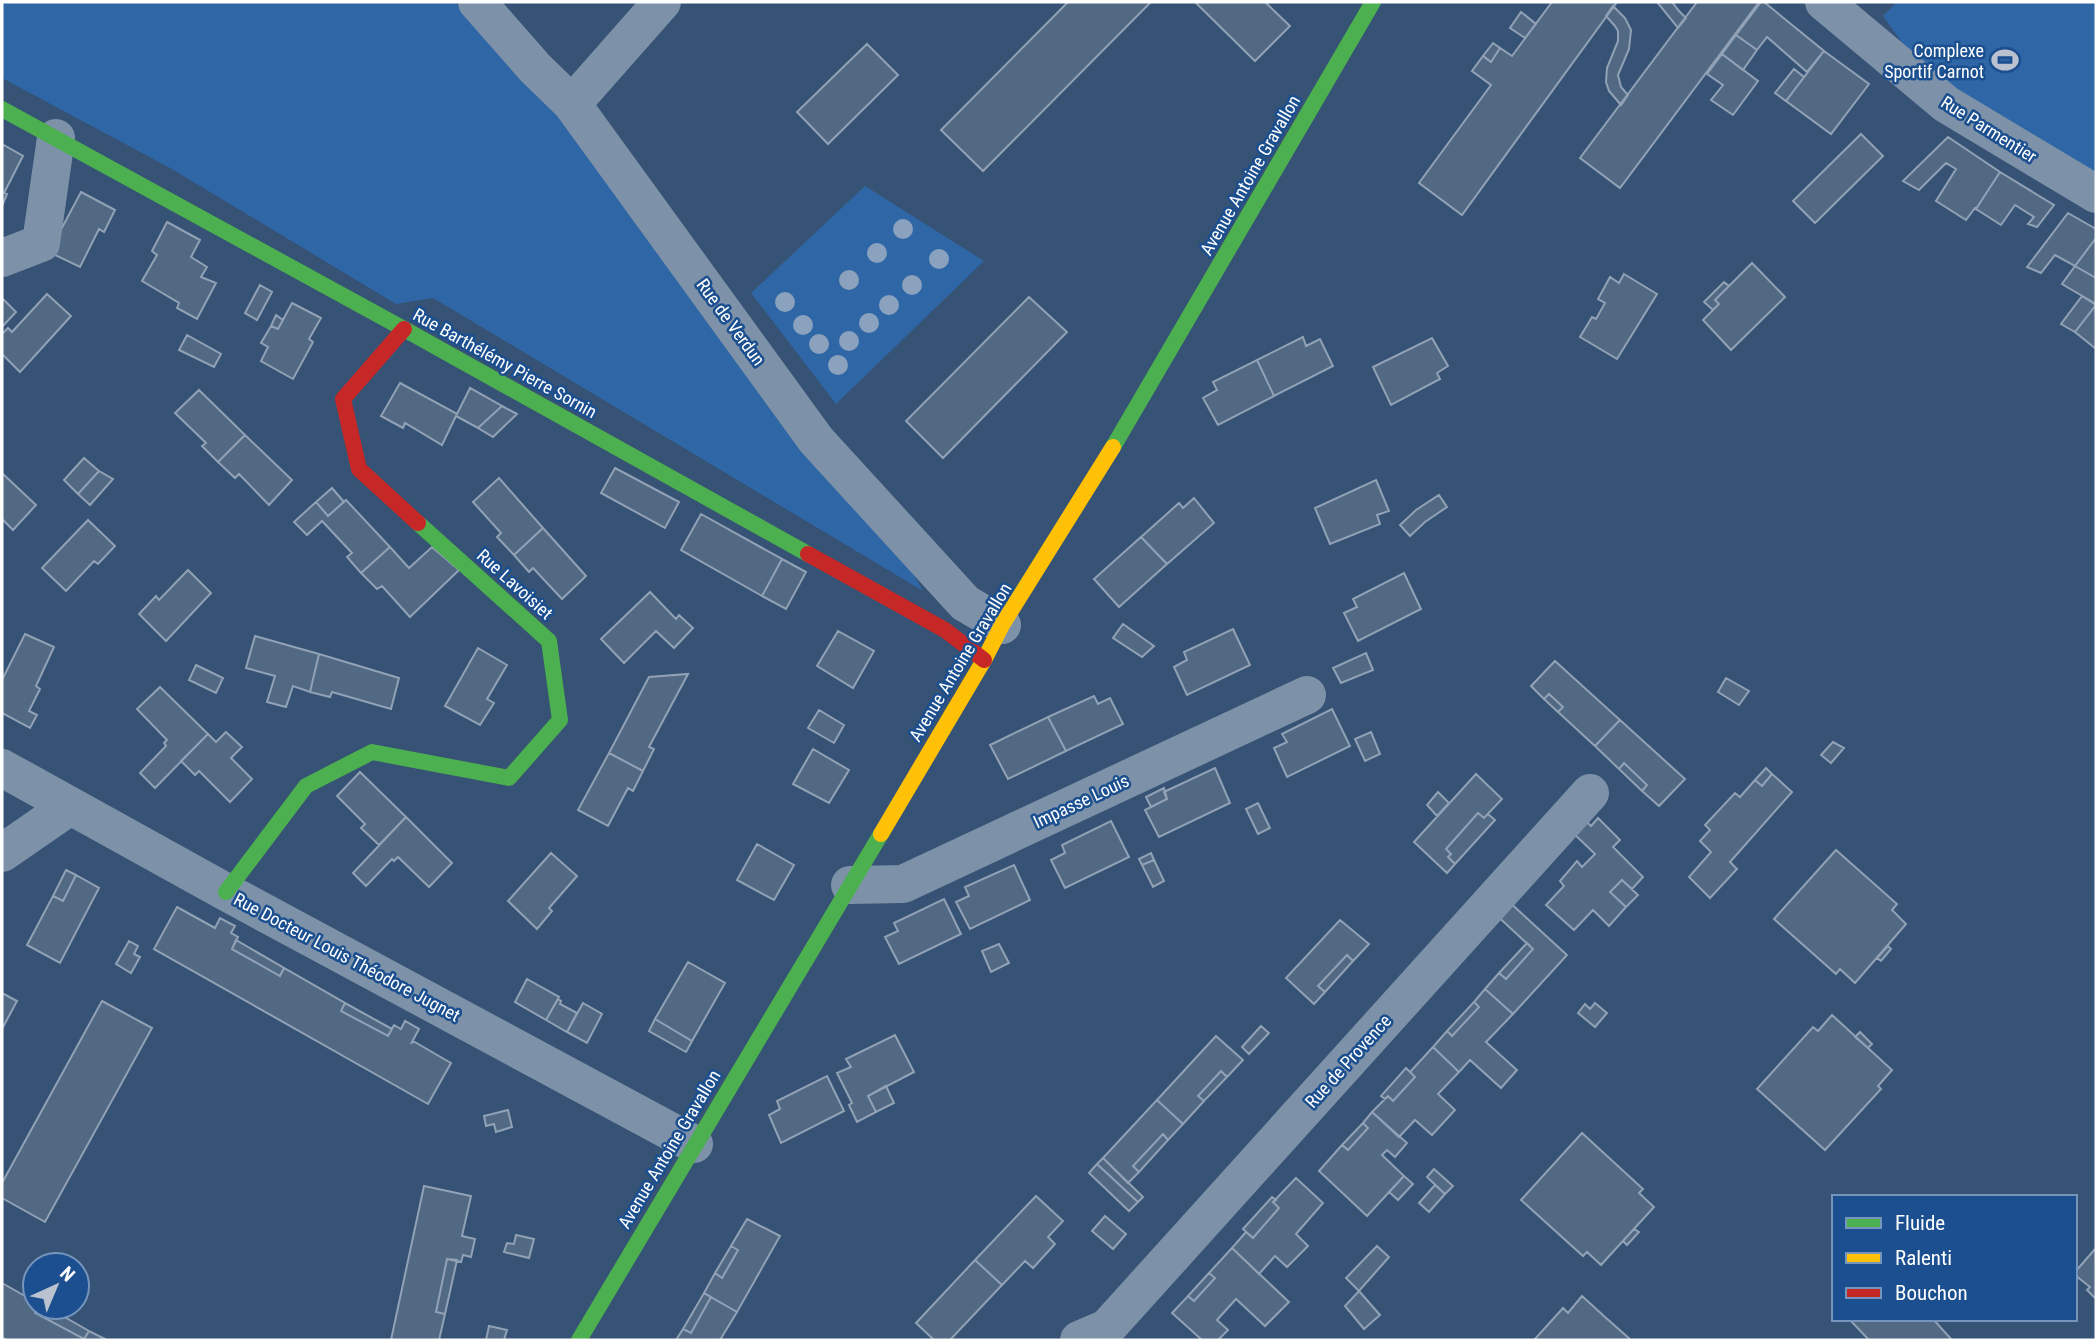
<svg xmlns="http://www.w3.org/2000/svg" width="2098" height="1342" font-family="'Roboto Condensed',sans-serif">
<rect width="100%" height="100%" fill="#365274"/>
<path fill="#2f66a5" d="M2 2H455L580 138 898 548 923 591 433 298 396 304 170 168 2 78Z
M1897 2H2096V194L1946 104 1883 16Z
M865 186 984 261 836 404 751 293Z"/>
<path fill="#526984" stroke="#92a2b6" stroke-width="2" d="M1068 2H1151L983 171 941 130Z
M1195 2H1265L1290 26 1255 61Z
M1552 2H1617L1462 215 1419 183 1491 85 1472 71 1483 56 1491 62 1500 48 1512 56Z
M1657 2H1672L1679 11 1686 18 1678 28Z
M1697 2H1759L1620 188 1580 158Z
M1761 2H1764L1824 51 1807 72 1767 37 1757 50 1736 35Z
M1613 6 1625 18 1631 30 1629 49 1618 75 1621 87 1628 95 1621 105 1609 91 1606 82 1607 68 1618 41V31L1615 26 1606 16Z
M1521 12 1536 24 1525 38 1510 28Z
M1736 35 1757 50 1743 70 1722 54Z
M1493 43 1500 48 1491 62 1483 56Z
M867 44 898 75 828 144 797 112Z
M1824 51 1869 84 1831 134 1786 101Z
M1722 54 1758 81 1733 115 1711 100 1723 85 1707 74Z
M1794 69 1804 77 1786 101 1775 93Z
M1861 134 1883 156 1815 223 1793 201Z
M1948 137 2000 172 1976 209 1975 208 1966 220 1936 201 1956 169 1946 163 1919 190 1903 181Z
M2 144 23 156 4 193 7 194 2 206Z
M2000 172 2054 205 2037 227 2028 224 2034 217 2015 205 2001 225 1976 209Z
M81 192 115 210 104 232 99 229 80 267 49 252Z
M2068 213 2096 229V238L2075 266 2055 255 2041 273 2027 267Z
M167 222 200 240 191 257 207 267 201 277 216 283 197 319 177 308 179 303 142 281 157 255 152 251Z
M2096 238V278L2075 266Z
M1752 263 1785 297 1731 350 1703 320 1719 304 1715 300Z
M2075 266 2096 278V304L2062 284Z
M1624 274 1657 294 1617 359 1580 337 1592 317 1596 319 1605 303 1598 299 1610 277 1619 283Z
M1724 282 1729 286 1715 300 1719 304 1713 310 1704 302Z
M260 285 272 292 257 320 245 313Z
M47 294 71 316 20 372 2 354V334L8 328 12 332Z
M2082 296 2096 305 2075 332 2061 324Z
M1029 297 1067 332 943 458 906 421Z
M2 298 16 312 2 327Z
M292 303 321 318 309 339 313 342 293 379 261 361 268 347 261 343 271 326 278 329Z
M2096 305V349L2075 332Z
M276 315 283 320 278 329 271 326Z
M187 335 221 354 214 367 179 350Z
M1303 337 1306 346 1320 339 1333 366 1274 396 1257 360Z
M1432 338 1448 366 1437 373 1440 379 1391 405 1373 367Z
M1257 360 1274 396 1218 425 1203 398 1217 390 1213 382Z
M400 383 457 414 470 388 502 406 478 428 456 416 442 445 405 423 403 428 381 416Z
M199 390 245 435 218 462 202 446 206 443 175 413Z
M502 406 517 414 493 437 478 428Z
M245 435 292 480 269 505 239 474 235 478 218 462Z
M84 458 99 471 78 494 64 480Z
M615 468 679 502 665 528 601 493Z
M99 471 113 479 90 505 78 494Z
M2 473 36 505 13 530 2 519Z
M499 478 543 528 514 555 497 537 501 533 473 502Z
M1376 480 1389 511 1377 515 1380 524 1330 544 1315 508Z
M332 488 344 502 328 516 316 502Z
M1439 495 1447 507 1425 522 1410 536 1400 525 1416 510Z
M1194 498 1214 523 1167 564 1141 537 1179 503 1183 508Z
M346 500 390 547 361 573 347 557 352 553 322 521 307 535 294 522 316 502 328 516Z
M701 514 782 559 762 596 681 550Z
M88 520 115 546 98 564 94 561 66 591 42 568Z
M543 528 586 576 562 599 533 568 529 572 514 555Z
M1141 537 1167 564 1119 607 1094 579Z
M390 547 409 568 432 547 459 570 410 617 382 586 377 589 361 573Z
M782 559 806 572 786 609 762 596Z
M188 570 211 593 166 641 139 614 156 596 159 600Z
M1404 573 1421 609 1358 641 1344 613 1357 607 1353 599Z
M650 592 676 619 679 615 693 628 674 648 656 631 624 663 601 639Z
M1123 624 1154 646 1142 657 1113 638Z
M1233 629 1250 665 1187 695 1174 667 1187 660 1184 652Z
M838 631 874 651 853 688 817 666Z
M25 634 54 647 36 686 40 689 29 711 37 715 30 728 2 713V680Z
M255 636 319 654 310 692 293 686 286 707 267 702 275 676 246 668Z
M478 648 507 665 487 699 494 703 480 725 445 706Z
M1366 653 1373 670 1341 683 1333 668Z
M319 654 399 678 391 709 332 692 330 697 310 692Z
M1555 661 1620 720 1595 746 1558 712 1563 707 1549 694 1544 699 1531 686Z
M196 665 223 678 216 693 189 680Z
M688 674 649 747 654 749 643 771 609 753 649 677Z
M1726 678 1749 691 1739 705 1718 692Z
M160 687 208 734 155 788 140 773 166 746 164 743 167 740 137 709Z
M1549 694 1563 707 1558 712 1544 699Z
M1094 696 1098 704 1110 698 1123 724 1066 751 1048 717Z
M1332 709 1350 746 1287 777 1274 748 1287 742 1282 734Z
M819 710 844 725 834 743 808 728Z
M1048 717 1066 751 1008 779 990 745Z
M1620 720 1685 779 1659 806 1642 791 1647 785 1624 763 1619 769 1595 746Z
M226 732 242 747 231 758 252 779 230 802 199 771 195 775 181 761 208 734 216 742Z
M1371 732 1380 754 1365 761 1355 739Z
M1833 742 1844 748 1831 763 1821 755Z
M813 749 849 770 829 803 793 784Z
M609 753 643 771 633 791 628 788 608 826 578 810Z
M1624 763 1647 785 1642 791 1619 769Z
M1215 768 1230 803 1159 837 1145 810 1167 799 1164 792 1166 791Z
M1766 768 1772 774 1762 786 1755 780Z
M360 772 406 817 379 845 361 828 365 824 337 796Z
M1476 774 1502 799 1484 818 1478 813 1446 849 1451 854 1448 857 1455 864 1447 873 1414 842Z
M1772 774 1792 792 1730 862 1737 869 1710 898 1689 877 1711 852 1700 841 1710 830 1705 825 1735 793 1740 797 1755 780 1762 786Z
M1164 788 1167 799 1151 807 1146 797Z
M1438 792 1449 803 1437 816 1427 805Z
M1258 803 1270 828 1258 834 1246 809Z
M1478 813 1484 818 1488 814 1495 820 1455 864 1448 857 1451 854 1446 849Z
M406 817 452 863 429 887 398 857 394 861 392 859 366 886 353 873Z
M1582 817 1591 826 1598 818 1620 840 1613 847 1643 877 1632 889 1622 880 1610 892 1626 907 1609 926 1593 910 1574 930 1546 905 1564 886 1560 881 1577 861 1582 867 1595 854 1570 830Z
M1111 821 1129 857 1065 888 1051 860 1065 853 1062 845Z
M757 844 794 865 774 900 737 880Z
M1836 850 1897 904 1892 910 1906 924 1855 983 1840 969 1836 974 1774 919Z
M551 853 577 876 549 908 552 911 537 929 508 901Z
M1151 853 1154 860 1142 865 1139 859Z
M1154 860 1164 881 1153 887 1142 865Z
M1014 865 1030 900 970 929 956 902 969 896 965 887Z
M66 870 76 875 63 901 53 896Z
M76 875 99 888 60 963 27 945 53 896 63 901Z
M1622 880 1638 895 1626 907 1610 892Z
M944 899 961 934 899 964 885 937 898 931 894 923Z
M1506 899 1567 955 1513 1014 1485 989 1499 973 1506 979 1533 949 1493 912Z
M177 907 215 928 220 918 235 926 231 933 238 937 232 949 280 976 284 968 345 1003 341 1011 388 1036 394 1025 401 1029 405 1021 419 1029 411 1044 413 1041 451 1063 428 1104 154 949Z
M1340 920 1369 944 1353 961 1347 955 1318 986 1325 992 1314 1004 1286 978Z
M236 940 284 968 280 976 232 949Z
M129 941 138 946 134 954 140 957 131 973 116 964Z
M1527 943 1533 949 1506 979 1499 973Z
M999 944 1009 963 991 972 982 951Z
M1888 946 1891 949 1881 961 1877 958Z
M1347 955 1353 961 1325 992 1318 986Z
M688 962 725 983 692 1041 655 1019Z
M527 979 559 997 546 1020 515 1002Z
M1485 989 1513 1014 1486 1042 1517 1070 1501 1088 1470 1060 1459 1072 1433 1047 1447 1031 1452 1036 1479 1007 1474 1002Z
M2 993 17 1001 2 1029Z
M558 999 561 1001 560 1004 577 1013 567 1032 546 1020Z
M102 1001 152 1028 45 1222 2 1198V1183Z
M1474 1002 1479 1007 1452 1036 1447 1031Z
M345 1003 392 1029 388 1036 341 1011Z
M583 1003 602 1014 587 1043 567 1032Z
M1595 1003 1607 1013 1595 1027 1578 1013 1585 1004 1590 1009Z
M1832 1015 1892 1070 1878 1086 1881 1089 1825 1150 1757 1089 1813 1027 1818 1031Z
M655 1019 692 1041 686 1052 649 1031Z
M1261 1026 1269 1033 1249 1054 1242 1047Z
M1860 1032 1872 1044 1868 1048 1855 1037Z
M895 1035 914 1072 868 1096 876 1112 857 1122 849 1105 852 1103 837 1073 851 1067 846 1059Z
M1216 1036 1243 1060 1227 1077 1221 1071 1198 1096 1204 1101 1183 1124 1157 1100Z
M1433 1047 1459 1072 1438 1094 1455 1110 1432 1135 1415 1120 1399 1137 1372 1112 1388 1096 1393 1101 1415 1077 1410 1072Z
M1406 1068 1415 1077 1393 1101 1388 1096 1385 1099 1381 1096Z
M1221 1071 1227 1077 1204 1101 1198 1096Z
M827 1076 844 1111 781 1143 769 1115 780 1109 777 1101Z
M886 1086 894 1103 876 1112 868 1096Z
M1157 1100 1183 1124 1168 1140 1163 1134 1133 1166 1139 1172 1128 1183 1103 1158Z
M508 1110 512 1127 496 1132 494 1124 486 1126 484 1116Z
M1372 1112 1407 1143 1395 1157 1387 1150 1382 1155 1404 1176 1367 1216 1319 1171 1342 1145 1348 1150 1368 1128 1363 1123Z
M1363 1123 1368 1128 1348 1150 1342 1145Z
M1582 1133 1643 1189 1639 1193 1654 1207 1601 1265 1587 1252 1583 1256 1521 1200Z
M1163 1134 1168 1140 1139 1172 1133 1166Z
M1103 1158 1143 1197 1138 1202 1097 1164Z
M1097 1164 1138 1202 1129 1211 1089 1173Z
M1434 1169 1453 1186 1445 1194 1427 1177Z
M1404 1176 1413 1184 1398 1200 1389 1192Z
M1296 1178 1323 1203 1296 1234 1308 1246 1287 1267 1275 1256 1259 1274 1232 1248 1246 1232 1253 1238 1279 1208 1273 1202Z
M1435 1185 1445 1194 1429 1212 1419 1203Z
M424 1186 471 1196 462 1236 475 1239 471 1257 463 1255 461 1262 447 1259 436 1312 445 1314 439 1340H391Z
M1036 1196 1063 1221 1048 1237 1055 1244 1033 1268 1025 1261 1002 1285 975 1260Z
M1272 1197 1276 1200 1273 1202 1279 1208 1253 1238 1243 1229Z
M1105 1216 1126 1234 1113 1249 1092 1231Z
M747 1219 780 1236 737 1312 704 1293 715 1273 722 1278 738 1250 731 1246Z
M1634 1229 1639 1232 1627 1245 1623 1241Z
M516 1235 534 1239 529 1258 504 1252 507 1243 514 1244Z
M731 1246 738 1250 722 1278 715 1273Z
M1377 1246 1389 1257 1359 1291 1346 1278Z
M1232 1248 1289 1302 1265 1326 1236 1299 1217 1320 1228 1330 1218 1340H1202L1172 1313 1188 1296 1194 1301 1215 1278 1209 1273Z
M2096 1248V1299L2087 1290 2090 1287 2075 1275V1272Z
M447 1259 457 1260 445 1314 436 1312Z
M975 1260 1002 1285 950 1340H934L916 1323Z
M1209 1273 1215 1278 1194 1301 1188 1296Z
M2 1283 32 1300 35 1295V1307H39L35 1313 84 1339 89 1331 107 1340H7L2 1337Z
M1359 1291 1380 1315 1364 1329 1345 1306Z
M704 1293 711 1297 691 1333 683 1329Z
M1582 1296 1605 1317 1631 1340H1534L1563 1308 1568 1313Z
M711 1297 737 1312 720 1340H676L683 1329 691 1333Z
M39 1307H47L89 1331 84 1339 35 1313Z
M1849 1319H1933L1952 1340H1869Z
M489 1326 507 1330 504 1340H486Z"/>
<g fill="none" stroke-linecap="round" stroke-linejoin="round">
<path stroke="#7d92a8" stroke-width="38" d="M477 2 535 68 572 104 816 440 965 603 1002 625
M1824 2 1946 104 2096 194
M572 104 662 2
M2 258 41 243 56 138
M2 768 226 892 694 1144
M2 853 70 806
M850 885 903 884 1307 695
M1079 1340 1107 1328 1590 793"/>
<path stroke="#4caf50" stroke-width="16" d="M2 109 404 329 808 554
M1113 447 1373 2
M226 892 306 786 372 752 509 778 560 720 549 641 418 523
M579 1340 881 834"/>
<path stroke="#ffc107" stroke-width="16" d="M881 834 984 660 1002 625 1113 447"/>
<path stroke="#c62828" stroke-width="16" d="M404 329 343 399 359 469 418 523
M808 554 945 630 984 660"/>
</g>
<g fill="#8aa2be">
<circle cx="903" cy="229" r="10"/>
<circle cx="877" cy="253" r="10"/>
<circle cx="939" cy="259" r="10"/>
<circle cx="849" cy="280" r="10"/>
<circle cx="912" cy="285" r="10"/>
<circle cx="785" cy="302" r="10"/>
<circle cx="889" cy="305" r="10"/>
<circle cx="869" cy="323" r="10"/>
<circle cx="803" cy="325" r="10"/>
<circle cx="849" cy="341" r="10"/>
<circle cx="819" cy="344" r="10"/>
<circle cx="838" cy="365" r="10"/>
</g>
<defs>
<symbol id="stadium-bare" viewBox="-9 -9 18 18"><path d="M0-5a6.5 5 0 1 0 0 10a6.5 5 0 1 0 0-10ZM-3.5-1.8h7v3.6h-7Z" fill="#b9c2ce" stroke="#1b4f8f" stroke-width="2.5" paint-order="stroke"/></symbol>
</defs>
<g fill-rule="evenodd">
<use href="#stadium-bare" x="1986" y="41" width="38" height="38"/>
</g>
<g text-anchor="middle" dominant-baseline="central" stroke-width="5" stroke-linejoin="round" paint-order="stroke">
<g font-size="18" fill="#fff" stroke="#1b4f8f" text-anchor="end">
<text x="1984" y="50">Complexe<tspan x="1984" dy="21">Sportif Carnot</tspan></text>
</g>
<g font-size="18" fill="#fff" stroke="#1b4f8f">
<text transform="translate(1989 129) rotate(32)">Rue Parmentier</text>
<text transform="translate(1250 175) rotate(-60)">Avenue Antoine Gravallon</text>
<text transform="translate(731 322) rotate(54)">Rue de Verdun</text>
<text transform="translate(505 363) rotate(29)">Rue Barthélémy Pierre Sornin</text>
<text transform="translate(515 584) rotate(42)">Rue Lavoisiet</text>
<text transform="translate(960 662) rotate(-59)">Avenue Antoine Gravallon</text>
<text transform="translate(1081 801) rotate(-25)">Impasse Louis</text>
<text transform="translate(347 957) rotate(28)">Rue Docteur Louis Théodore Jugnet</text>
<text transform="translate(1348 1061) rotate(-48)">Rue de Provence</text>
<text transform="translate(669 1149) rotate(-59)">Avenue Antoine Gravallon</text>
</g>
</g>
<rect width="2098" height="1342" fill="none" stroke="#ffffff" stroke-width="7"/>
<rect x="1832" y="1195" width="245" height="126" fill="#1b4f8f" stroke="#7695bc" stroke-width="2"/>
<rect x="1846" y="1218" width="35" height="10" fill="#4caf50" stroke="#7695bc" stroke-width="2"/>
<text x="1895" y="1230" font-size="21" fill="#ffffff">Fluide</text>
<rect x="1846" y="1253" width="35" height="10" fill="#ffc107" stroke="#7695bc" stroke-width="2"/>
<text x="1895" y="1265" font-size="21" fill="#ffffff">Ralenti</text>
<rect x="1846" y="1288" width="35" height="10" fill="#c62828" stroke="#7695bc" stroke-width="2"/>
<text x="1895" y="1300" font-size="21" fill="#ffffff">Bouchon</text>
<g transform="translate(56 1286) rotate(44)"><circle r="33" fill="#1b4f8f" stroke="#7695bc" stroke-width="2"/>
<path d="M0-5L12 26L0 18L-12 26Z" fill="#b9c2ce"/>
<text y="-10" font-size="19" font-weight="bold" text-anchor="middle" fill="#ffffff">N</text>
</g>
</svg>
